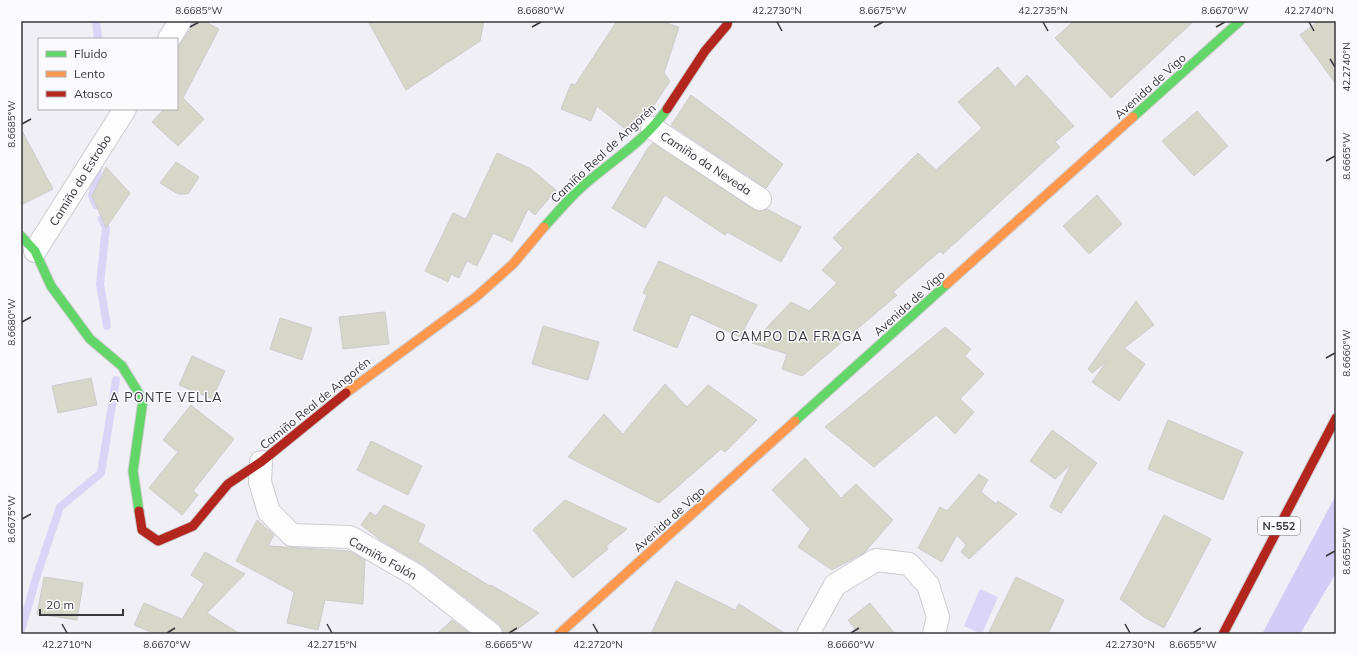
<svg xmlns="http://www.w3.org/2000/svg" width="1357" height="655" font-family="Mulish,sans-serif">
<rect width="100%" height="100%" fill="#f0eff5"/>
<path fill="#d3ccf6" d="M1336 495V573L1300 634H1262Z"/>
<path fill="#dad5f6" d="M980 589 998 597 982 634 964 626Z"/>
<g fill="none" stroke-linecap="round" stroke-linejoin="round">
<path stroke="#dad5f6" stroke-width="8" d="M96 21 98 39
M96 205 92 196 100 162
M102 219 106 228 100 284 107 326
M21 630 38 572 60 507 101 473 116 380"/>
</g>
<path fill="#d6d6c9" stroke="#cccccd" d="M192 21H204L219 29 183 98 204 119 178 146 152 122 164 109H177V48L191 28Z
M368 21H484L480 41 406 90Z
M617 21H660L679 27 664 73 670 81 650 111 629 132 597 106 591 121 561 109 571 84 575 85Z
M1074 21H1194L1111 98 1055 38Z
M1319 21H1336V84L1300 35Z
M998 67 1015 87 1027 75 1074 126 1055 142 1060 147 943 254 940 251 893 292 897 295 802 376 782 369 787 354 752 343 791 302 809 311 837 283 822 270 843 248 833 238 918 153 936 170 982 128 958 102Z
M691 95 783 164 766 188 671 125Z
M1197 111 1228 146 1194 176 1162 141Z
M21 129 53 189 21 205Z
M653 143 753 209 760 211 767 209 801 227 781 262 727 232 725 235 665 195 645 228 612 208 648 148Z
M497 153 531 169 556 190 535 215 528 209 512 242 493 233 477 266 467 261 459 278 451 274 448 282 425 271 453 213 466 219Z
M176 162 199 177 188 194H178L160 183Z
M106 167 130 193 106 228 92 196Z
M1097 195 1122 224 1089 254 1063 226Z
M659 261 757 305 740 337 691 314 677 348 633 330 647 295 643 293Z
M1136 301 1154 325 1124 348 1145 364 1119 401 1092 382 1107 361 1092 373 1088 369Z
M385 312 389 344 343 349 339 317Z
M280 318 312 328 302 360 270 349Z
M543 326 599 342 588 380 532 364Z
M945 327 971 349 965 356 984 374 960 399 974 412 955 434 936 415 874 467 825 427Z
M192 356 225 371 212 399 179 385Z
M91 378 97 405 58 413 52 386Z
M665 384 687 407 708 385 757 420 725 452 721 449 659 503 568 457 604 414 623 434Z
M191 405 234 439 193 491 198 495 182 515 149 488 178 452 163 440Z
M1168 420 1243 452 1223 500 1148 469Z
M1052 430 1097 463 1061 513 1050 507 1071 464 1055 479 1030 461Z
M371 441 422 466 408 495 357 470Z
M805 458 841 498 856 484 893 520 864 553 832 570 798 547 810 529 772 490Z
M979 474 988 480 981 492 996 504 998 501 1017 514 969 559 961 552 966 545 957 535 942 562 918 548 940 507 947 511Z
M565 500 627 529 606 546 608 549 573 578 533 530Z
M384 505 425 525 418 542 490 586 491 585 539 613 511 634H503L499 624 425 566 382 541 361 525 370 512 376 516Z
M1164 515 1211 539 1164 628 1144 617 1120 599Z
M257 520 274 535 268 546 350 551 365 560 363 604 325 600 318 630 287 623 294 592 236 561Z
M205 552 245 574 207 613 240 634H156L134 625 144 603 182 619 204 584 191 575Z
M44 577 83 583 77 620 37 614Z
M1016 577 1064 600 1048 634H988Z
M676 581 735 610 739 604 786 634H651Z
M870 603 895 634H859L848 620Z
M452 620 471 634H437Z"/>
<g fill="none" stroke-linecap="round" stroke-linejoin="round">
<defs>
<path id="street" d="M169 39 180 21
M652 128 760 199
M35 251 125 109
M261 462 260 482 269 512 292 535 350 537 417 576 491 634
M808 634 835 585 876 560 909 564 928 585 938 617 934 634"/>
<path id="fast" d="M1133 117 1240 21
M544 227C557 213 570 197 585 184 613 160 646 140 667 109
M21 236 35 251 51 286 90 339 122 366 143 400 133 471 139 511
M795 421 947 284"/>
<path id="slow" d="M947 284 1133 117
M346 393 476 297 513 264 544 227
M559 634 795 421"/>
<path id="jam" d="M667 109 705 51 727 25 728 21
M139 511 142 530 158 541 193 526 228 484 261 462 346 393
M1223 634 1336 418"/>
</defs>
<use href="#street" stroke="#cccbd0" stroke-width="24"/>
<use href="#fast" stroke="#cccbd0" stroke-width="11"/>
<use href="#slow" stroke="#cccbd0" stroke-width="11"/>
<use href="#jam" stroke="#cccbd0" stroke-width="11"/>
<use href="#street" stroke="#fdfdfe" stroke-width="22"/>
<use href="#fast" stroke="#63d668" stroke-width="9"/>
<use href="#slow" stroke="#ff974d" stroke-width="9"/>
<use href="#jam" stroke="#b3261e" stroke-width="9"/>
</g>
<path fill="none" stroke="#38373b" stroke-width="1.5" d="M777 22 782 31M1043 22 1048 31M1309 22 1314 31M190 27 199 22M532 27 541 22M874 27 883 22M1216 27 1225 22M1330 59 1335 67M22 124 31 119M1326 161 1335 156M22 322 31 317M1326 358 1335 353M22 519 31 514M1326 556 1335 551M62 624 67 633M327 624 332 633M593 624 598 633M1125 624 1130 633M167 633 175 628M509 633 517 628M851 633 859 628M1193 633 1201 628"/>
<g text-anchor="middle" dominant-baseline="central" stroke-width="3" stroke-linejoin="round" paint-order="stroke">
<rect fill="#fbfbff" stroke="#727276" stroke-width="1" x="1258" y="517" width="42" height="18" rx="3"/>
<g font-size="11" font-weight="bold" fill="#38373b">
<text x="1279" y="526">N-552</text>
</g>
<g font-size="12" fill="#38373b" stroke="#fbfbff">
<text transform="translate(1150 86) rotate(-42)">Avenida de Vigo</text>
<text transform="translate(603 153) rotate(-43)">Camiño Real de Angorén</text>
<text transform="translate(706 163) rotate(33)">Camiño da Neveda</text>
<text transform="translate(80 180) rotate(-58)">Camiño do Estrobo</text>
<text transform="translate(909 303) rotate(-42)">Avenida de Vigo</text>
<text transform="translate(315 403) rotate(-39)">Camiño Real de Angorén</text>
<text transform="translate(669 519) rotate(-42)">Avenida de Vigo</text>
<text transform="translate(383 558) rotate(29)">Camiño Folón</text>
</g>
<g font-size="13" letter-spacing="1" fill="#3a3a41" stroke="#fbfbff">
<text x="789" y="336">O CAMPO DA FRAGA</text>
<text x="166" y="397">A PONTE VELLA</text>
</g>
</g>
<rect width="1357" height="655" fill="none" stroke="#fbfbff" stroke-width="44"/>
<rect x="38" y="38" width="140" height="72" fill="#fbfbff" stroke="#adadb1"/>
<rect x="46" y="51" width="20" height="6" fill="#63d668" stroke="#adadb1"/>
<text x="74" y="58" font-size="12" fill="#38373b">Fluido</text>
<rect x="46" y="71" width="20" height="6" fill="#ff974d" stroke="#adadb1"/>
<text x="74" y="78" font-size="12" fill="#38373b">Lento</text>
<rect x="46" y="91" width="20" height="6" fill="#b3261e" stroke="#adadb1"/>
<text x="74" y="98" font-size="12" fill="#38373b">Atasco</text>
<path d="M40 609v6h83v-6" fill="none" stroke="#38373b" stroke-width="2"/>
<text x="46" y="609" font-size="12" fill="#38373b" stroke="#fbfbff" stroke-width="3" paint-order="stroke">20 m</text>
<rect x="22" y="22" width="1313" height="611" fill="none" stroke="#38373b" stroke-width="1.5"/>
<g font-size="10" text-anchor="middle" fill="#38373b">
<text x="199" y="14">8.6685°W</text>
<text x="541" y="14">8.6680°W</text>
<text x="777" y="14">42.2730°N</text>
<text x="883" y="14">8.6675°W</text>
<text x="1043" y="14">42.2735°N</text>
<text x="1225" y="14">8.6670°W</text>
<text x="1309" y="14">42.2740°N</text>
<text transform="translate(1346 67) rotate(-90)" y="4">42.2740°N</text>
<text transform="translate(11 124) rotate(-90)" y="4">8.6685°W</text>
<text transform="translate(1346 156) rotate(-90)" y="4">8.6665°W</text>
<text transform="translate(11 322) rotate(-90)" y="4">8.6680°W</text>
<text transform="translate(1346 353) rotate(-90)" y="4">8.6660°W</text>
<text transform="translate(11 519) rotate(-90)" y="4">8.6675°W</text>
<text transform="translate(1346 551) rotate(-90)" y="4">8.6655°W</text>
<text x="67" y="648">42.2710°N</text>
<text x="167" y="648">8.6670°W</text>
<text x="332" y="648">42.2715°N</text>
<text x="509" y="648">8.6665°W</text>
<text x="598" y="648">42.2720°N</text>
<text x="851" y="648">8.6660°W</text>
<text x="1130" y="648">42.2730°N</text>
<text x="1193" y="648">8.6655°W</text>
</g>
</svg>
